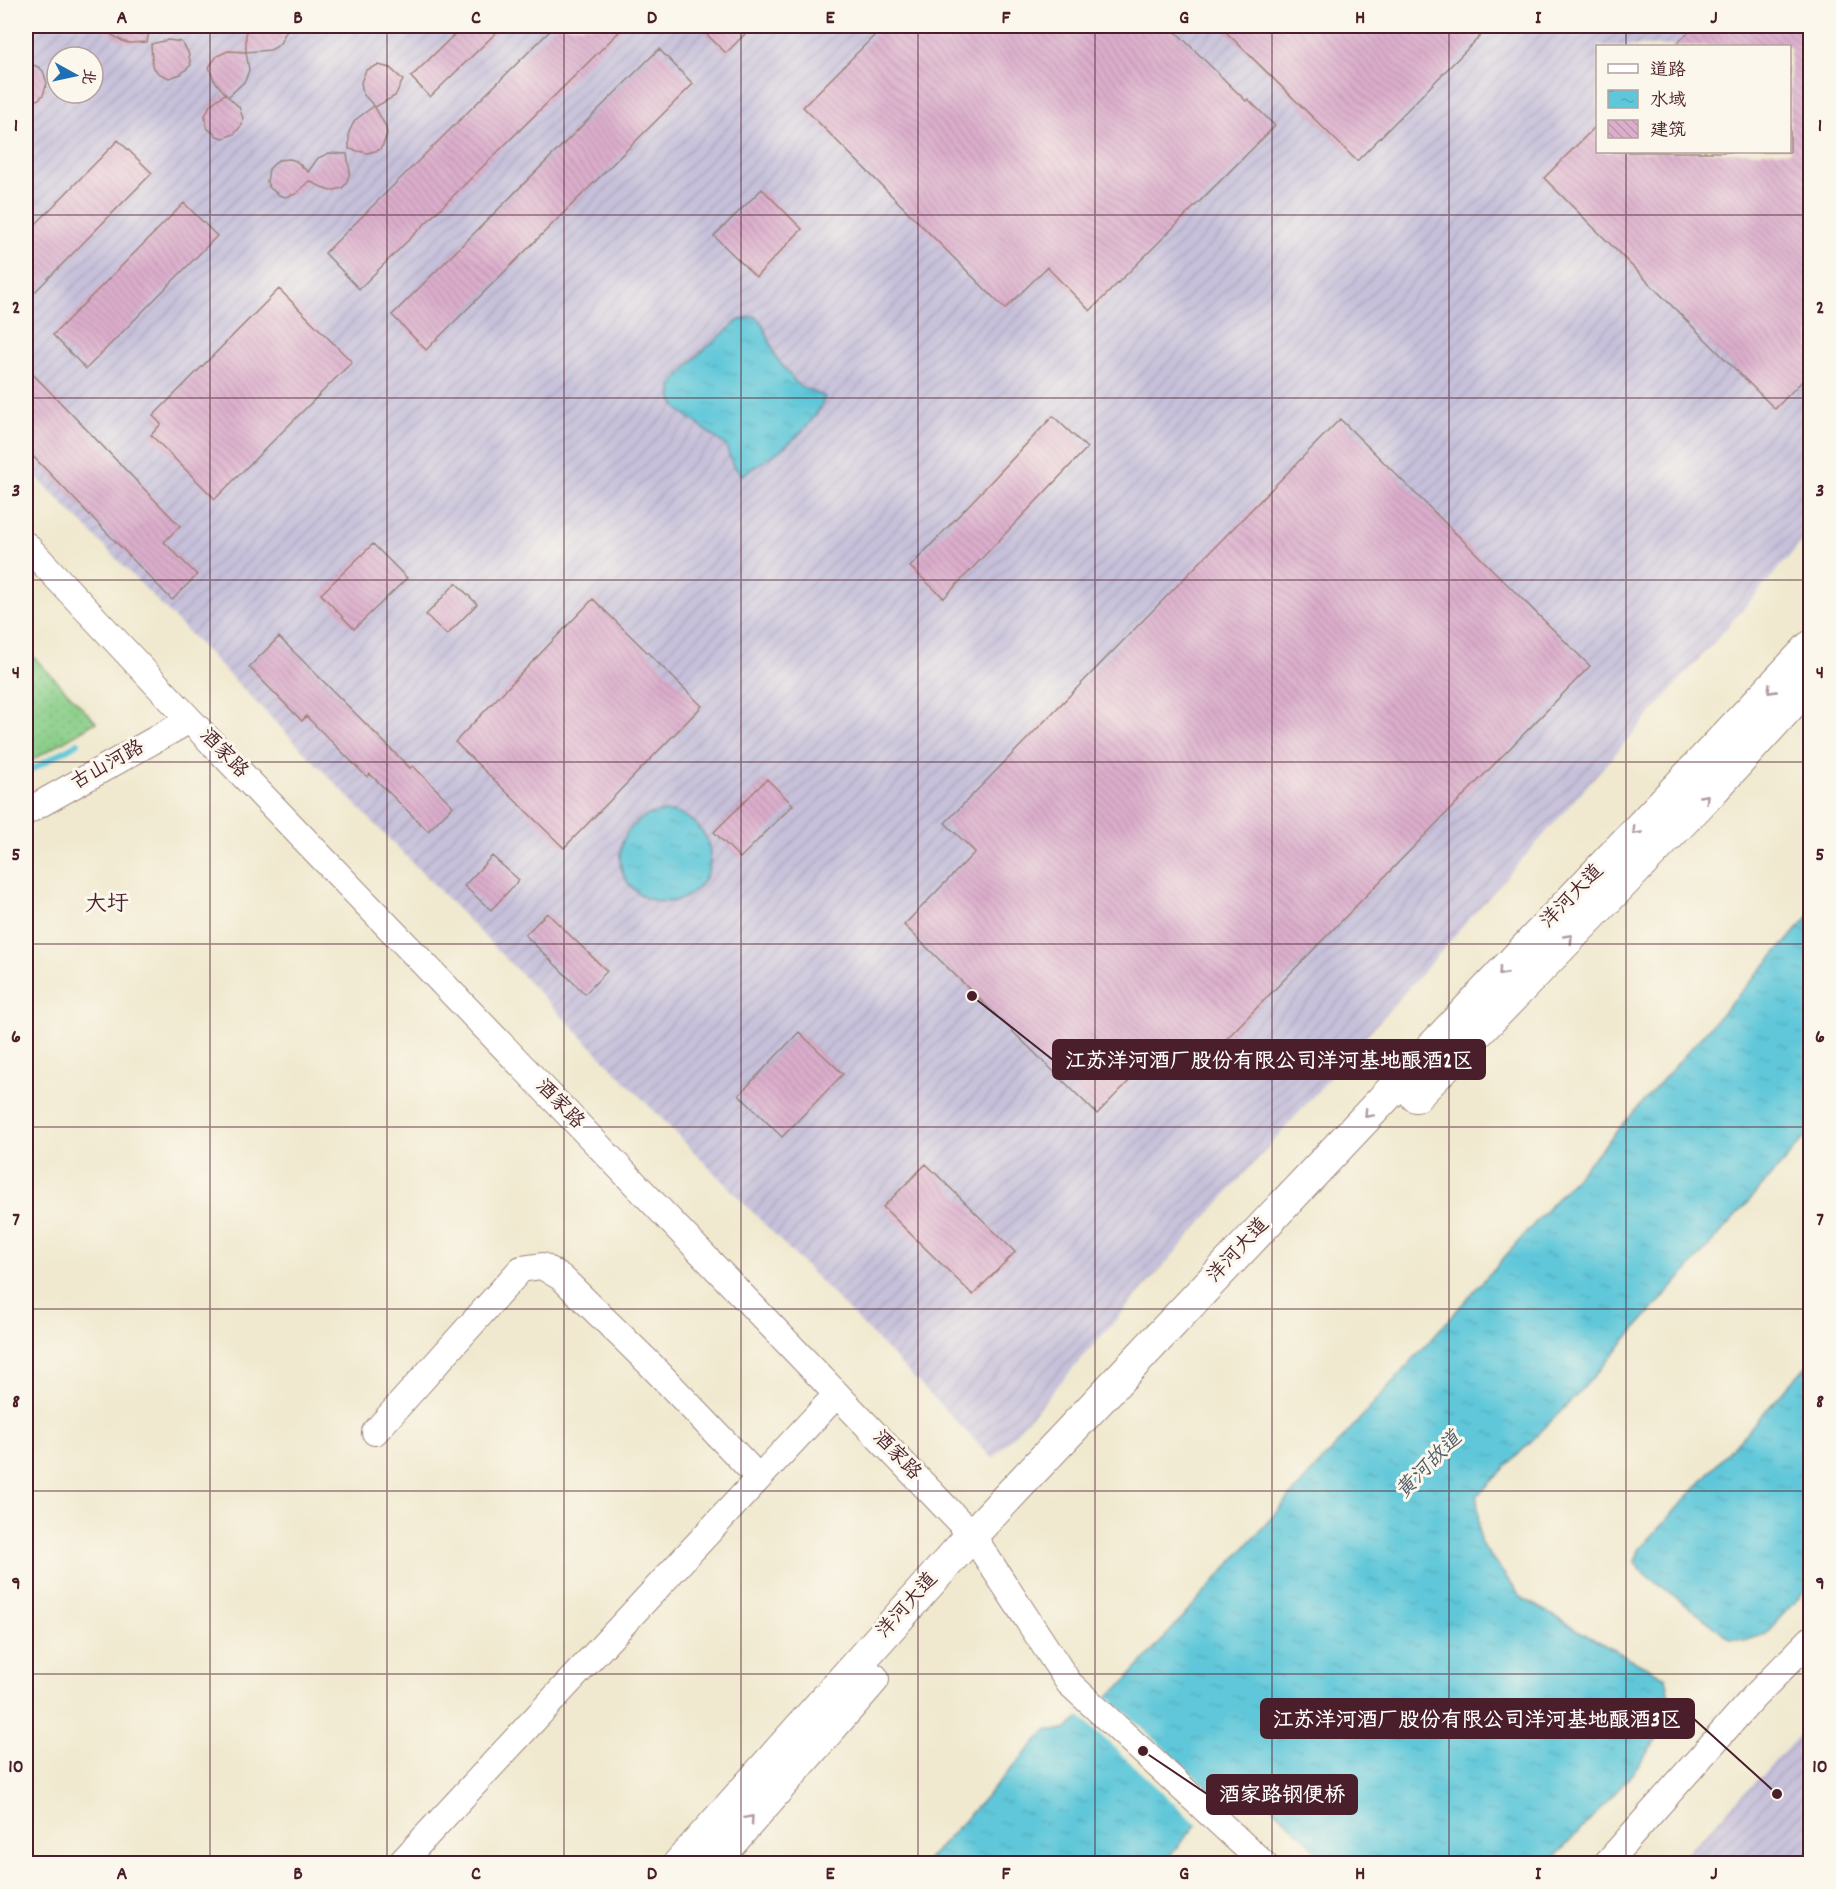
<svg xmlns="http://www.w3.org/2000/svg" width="1836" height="1889" font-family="Dekko,'LXGW WenKai TC',sans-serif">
<defs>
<pattern id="industrial-furrows" width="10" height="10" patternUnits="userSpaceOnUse" patternTransform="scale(1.5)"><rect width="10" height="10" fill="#c6c0da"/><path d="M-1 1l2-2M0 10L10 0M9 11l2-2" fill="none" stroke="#aca5bb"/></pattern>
<pattern id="grass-dots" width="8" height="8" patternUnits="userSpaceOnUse" patternTransform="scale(1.5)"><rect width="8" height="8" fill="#89ce88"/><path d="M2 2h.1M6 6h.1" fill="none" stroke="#78b076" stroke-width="1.8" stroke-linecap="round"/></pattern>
<pattern id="water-ripples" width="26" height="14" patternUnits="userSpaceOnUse" patternTransform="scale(1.5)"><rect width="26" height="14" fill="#5ec7d9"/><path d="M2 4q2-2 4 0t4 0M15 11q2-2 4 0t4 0" fill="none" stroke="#53aaba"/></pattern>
<pattern id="building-back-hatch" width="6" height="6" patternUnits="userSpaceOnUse" patternTransform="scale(1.5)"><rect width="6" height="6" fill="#dbaecc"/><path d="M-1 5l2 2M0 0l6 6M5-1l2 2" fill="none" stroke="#bd95af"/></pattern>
</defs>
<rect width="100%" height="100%" fill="#fbf7ec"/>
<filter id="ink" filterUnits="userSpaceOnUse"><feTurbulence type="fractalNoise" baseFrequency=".0167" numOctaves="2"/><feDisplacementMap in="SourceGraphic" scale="12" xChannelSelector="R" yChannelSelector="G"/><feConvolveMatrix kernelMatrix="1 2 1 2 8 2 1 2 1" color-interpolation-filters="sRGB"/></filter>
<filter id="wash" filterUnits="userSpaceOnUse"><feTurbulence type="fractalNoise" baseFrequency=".008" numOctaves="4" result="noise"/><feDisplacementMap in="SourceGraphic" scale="24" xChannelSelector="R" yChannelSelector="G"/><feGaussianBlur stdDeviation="1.35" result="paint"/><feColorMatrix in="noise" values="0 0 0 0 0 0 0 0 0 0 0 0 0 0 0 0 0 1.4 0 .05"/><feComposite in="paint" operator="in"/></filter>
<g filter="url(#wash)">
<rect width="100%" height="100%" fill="#f0e9cf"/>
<path fill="url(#industrial-furrows)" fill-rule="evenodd" d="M26 26H1810V533L993 1459 26 466ZM1598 46H1790V152H1598ZM57 57H93V93H57Z
M1810 1724V1863H1677Z"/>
<path fill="url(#grass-dots)" stroke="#6a765a" stroke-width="1.5" d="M26 649 96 722 26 764Z"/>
<path fill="url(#water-ripples)" stroke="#547382" stroke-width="1.5" d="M754 316 762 323 777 359 799 386 825 397C813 431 772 457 742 475L732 464 726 446 678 409 672 400V384L697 356 738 321Z
M620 857a45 45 0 1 1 90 0a45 45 0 1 1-90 0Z
M1810 915V1132L1577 1395 1477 1496 1480 1542 1521 1597 1595 1640 1666 1677 1674 1716 1627 1780 1557 1855 1541 1864 1329 1863 1270 1804 1233 1783 1163 1863 924 1864 1047 1730H1065L1123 1684Z
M1810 1362V1585L1765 1634 1745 1641 1731 1639 1640 1570 1635 1562 1639 1550Z"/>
<path fill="#f0e9cf" d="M1105 1694 1221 1800 1199 1827 1079 1715Z"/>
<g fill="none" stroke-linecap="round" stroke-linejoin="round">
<path stroke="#5ec7d9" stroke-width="6" d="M26 773 78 743"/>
</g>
<g id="blocks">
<path fill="url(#building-back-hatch)" d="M97 26H150L147 42 130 43 124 42Z
M246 26H289L280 43 276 47 270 50 246 52Z
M463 26H503L430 97 411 77Z
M555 26H625L359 289 325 253Z
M698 26H753L726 53Z
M884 26H1170L1246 101 1248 99 1275 126 1090 311 1047 267 1005 309 803 107Z
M1220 26H1490L1357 161Z
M1695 26H1810V373L1775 409 1544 178 1598 124V152H1790V46H1674Z
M168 40 181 42 185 47 188 52 191 65 181 74 169 78 158 73 154 68 152 63 151 44Z
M659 49 693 84 426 350 392 315Z
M228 51 246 52 249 70 245 81 228 97 214 80 209 67 217 56Z
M26 62 38 67 43 71 47 83 43 95 39 99 26 105Z
M378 65 390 68 403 80 395 96 375 107 386 127 387 134 383 145 379 150 367 153 349 149V132L355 120 374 106 363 94 361 82 366 70Z
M225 94 239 107 243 118 242 125 234 134 223 138 217 136 207 128 205 116 210 105Z
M118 140 152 173 26 301V234Z
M329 153 347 154 350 172 346 184 342 188 330 191 309 181 296 194 285 197 279 195 269 187 267 182 269 169 278 160 290 159 296 161 308 172 318 158Z
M762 189 802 229 756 277 714 236Z
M184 203 217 236 86 369 53 335Z
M279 289 352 362 215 499 151 435 161 424 153 416Z
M26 367 180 526 164 542 197 575 172 600 26 449Z
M1053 416 1087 448 944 598 910 567Z
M1340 419 1590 666 1198 1068 1169 1040 1097 1114 904 925 975 852 945 823Z
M373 544 407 578 354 629 321 594Z
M456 583 477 604 447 635 426 615Z
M593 599 702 706 564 848 455 742Z
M279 637 410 768 413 766 453 806 428 831 370 774 367 777 306 716 302 721 249 667Z
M767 779 793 805 740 858 714 832Z
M492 856 519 880 491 910 464 886Z
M547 913 607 971 585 994 525 935Z
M799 1032 843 1074 782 1137 739 1095Z
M926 1164 1015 1252 973 1295 883 1207Z"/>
</g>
</g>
<g filter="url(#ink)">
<use href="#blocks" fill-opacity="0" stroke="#9d847d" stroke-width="1.5"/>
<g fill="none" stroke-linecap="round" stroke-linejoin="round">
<defs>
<path id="minor" d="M26 545 190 720 972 1535 1069 1683 1264 1864
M26 812 190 720
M375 1432 521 1269 542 1266 562 1278 651 1365 759 1478
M400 1864 837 1394
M1606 1864 1753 1698 1810 1640"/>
<path id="major" d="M1416 1096 1710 793 1810 683
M679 1864 972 1535 1810 647
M712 1864 873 1679"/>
</defs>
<use href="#minor" stroke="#9d847d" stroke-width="28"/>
<use href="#major" stroke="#9d847d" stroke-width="34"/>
<use href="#minor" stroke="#fff" stroke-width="26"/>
<use href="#major" stroke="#fff" stroke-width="32"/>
</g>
<defs><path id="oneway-chevron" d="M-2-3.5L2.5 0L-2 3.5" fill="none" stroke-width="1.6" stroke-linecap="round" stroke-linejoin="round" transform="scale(1.5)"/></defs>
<g stroke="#ae9aa0">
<use href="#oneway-chevron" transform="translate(1771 690) rotate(134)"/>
<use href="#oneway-chevron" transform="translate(1705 798) rotate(-46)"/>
<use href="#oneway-chevron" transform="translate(1636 831) rotate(134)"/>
<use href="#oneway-chevron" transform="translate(1569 938) rotate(-46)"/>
<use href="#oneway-chevron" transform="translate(1502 972) rotate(133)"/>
<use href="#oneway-chevron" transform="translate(1368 1114) rotate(133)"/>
<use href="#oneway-chevron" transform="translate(750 1819) rotate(-49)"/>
</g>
</g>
<path fill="none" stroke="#4a1f2b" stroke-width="1.5" stroke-opacity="0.55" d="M210 26V1864M387 26V1864M564 26V1864M741 26V1864M918 26V1864M1095 26V1864M1272 26V1864M1449 26V1864M1626 26V46M1626 152V1864M26 215H1810M26 398H1810M26 580H1810M26 762H1810M26 944H1810M26 1127H1810M26 1309H1810M26 1491H1810M26 1674H1810"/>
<g text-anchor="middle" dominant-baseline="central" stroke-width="6" stroke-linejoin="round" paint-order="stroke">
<g font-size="20" fill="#4a1f2b" stroke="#fbf7ec">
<text transform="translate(223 754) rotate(46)">酒家路</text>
<text transform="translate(108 766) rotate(-29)">古山河路</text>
<text transform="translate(1573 897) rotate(-46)">洋河大道</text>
<text transform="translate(559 1105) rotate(46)">酒家路</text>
<text transform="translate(1239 1251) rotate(-47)">洋河大道</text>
<text transform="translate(896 1456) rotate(46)">酒家路</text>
<text transform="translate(908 1606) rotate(-48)">洋河大道</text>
</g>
<g font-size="21" font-style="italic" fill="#515a68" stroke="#fbf7ec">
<text transform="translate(1430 1466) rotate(-46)">黄河故道</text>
</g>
<g font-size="22" fill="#4a1f2b" stroke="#fbf7ec">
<text x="107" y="905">大圩</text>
</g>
</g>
<path fill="none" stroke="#4a1f2b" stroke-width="2" d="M972 996L1053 1060M1777 1794L1694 1719M1143 1751L1207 1794"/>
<g fill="#4a1f2b" stroke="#fbf7ec" stroke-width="2">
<circle cx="972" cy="996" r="6"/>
<circle cx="1777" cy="1794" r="6"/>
<circle cx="1143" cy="1751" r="6"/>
</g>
<g fill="#4a1f2b" stroke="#4a1f2b" stroke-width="2">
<rect x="1053" y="1040" width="432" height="39" rx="6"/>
<rect x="1261" y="1699" width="433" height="39" rx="6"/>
<rect x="1207" y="1775" width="150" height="39" rx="6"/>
</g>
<g font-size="21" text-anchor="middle" font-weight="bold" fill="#fff">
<text x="1269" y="1067">江苏洋河酒厂股份有限公司洋河基地酿酒2区</text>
<text x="1477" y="1726">江苏洋河酒厂股份有限公司洋河基地酿酒3区</text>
<text x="1282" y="1801">酒家路钢便桥</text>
</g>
<rect width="1836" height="1889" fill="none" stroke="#fbf7ec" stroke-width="66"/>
<rect x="1596" y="45" width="195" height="108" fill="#fbf7ec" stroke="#b4a19f" stroke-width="1.5"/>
<rect x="1608" y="64" width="30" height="9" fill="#ffffff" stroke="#b4a19f" stroke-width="1.5"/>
<text x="1650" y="75" font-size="18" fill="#4a1f2b">道路</text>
<rect x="1608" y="90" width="30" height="18" fill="url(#water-ripples)" stroke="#b4a19f" stroke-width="1.5"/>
<text x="1650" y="105" font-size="18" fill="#4a1f2b">水域</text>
<rect x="1608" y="120" width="30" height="18" fill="url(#building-back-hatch)" stroke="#b4a19f" stroke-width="1.5"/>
<text x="1650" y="135" font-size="18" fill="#4a1f2b">建筑</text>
<g transform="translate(75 75) rotate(98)"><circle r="28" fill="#fbf7ec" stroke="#b4a19f" stroke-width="1.5"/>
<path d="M0-4.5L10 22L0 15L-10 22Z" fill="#1f6fb2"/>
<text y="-9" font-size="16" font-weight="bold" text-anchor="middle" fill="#4a1f2b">北</text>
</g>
<rect x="33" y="33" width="1770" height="1823" fill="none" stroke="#4a1f2b" stroke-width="2"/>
<g font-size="20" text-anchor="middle" font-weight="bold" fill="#4a1f2b">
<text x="122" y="23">A</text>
<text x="298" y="23">B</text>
<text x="476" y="23">C</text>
<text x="652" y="23">D</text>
<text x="830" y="23">E</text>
<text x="1006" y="23">F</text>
<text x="1184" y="23">G</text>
<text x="1360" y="23">H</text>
<text x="1538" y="23">I</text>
<text x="1714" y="23">J</text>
<text x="16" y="131">1</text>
<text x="1820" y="131">1</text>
<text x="16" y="313">2</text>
<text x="1820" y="313">2</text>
<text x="16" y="496">3</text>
<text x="1820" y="496">3</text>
<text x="16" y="678">4</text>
<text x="1820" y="678">4</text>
<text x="16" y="860">5</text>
<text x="1820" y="860">5</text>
<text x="16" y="1042">6</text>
<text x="1820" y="1042">6</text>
<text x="16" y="1225">7</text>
<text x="1820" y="1225">7</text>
<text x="16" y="1407">8</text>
<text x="1820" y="1407">8</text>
<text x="16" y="1589">9</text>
<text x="1820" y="1589">9</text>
<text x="16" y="1772">10</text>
<text x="1820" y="1772">10</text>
<text x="122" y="1879">A</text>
<text x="298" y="1879">B</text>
<text x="476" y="1879">C</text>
<text x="652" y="1879">D</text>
<text x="830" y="1879">E</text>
<text x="1006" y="1879">F</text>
<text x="1184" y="1879">G</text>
<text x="1360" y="1879">H</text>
<text x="1538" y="1879">I</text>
<text x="1714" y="1879">J</text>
</g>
</svg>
